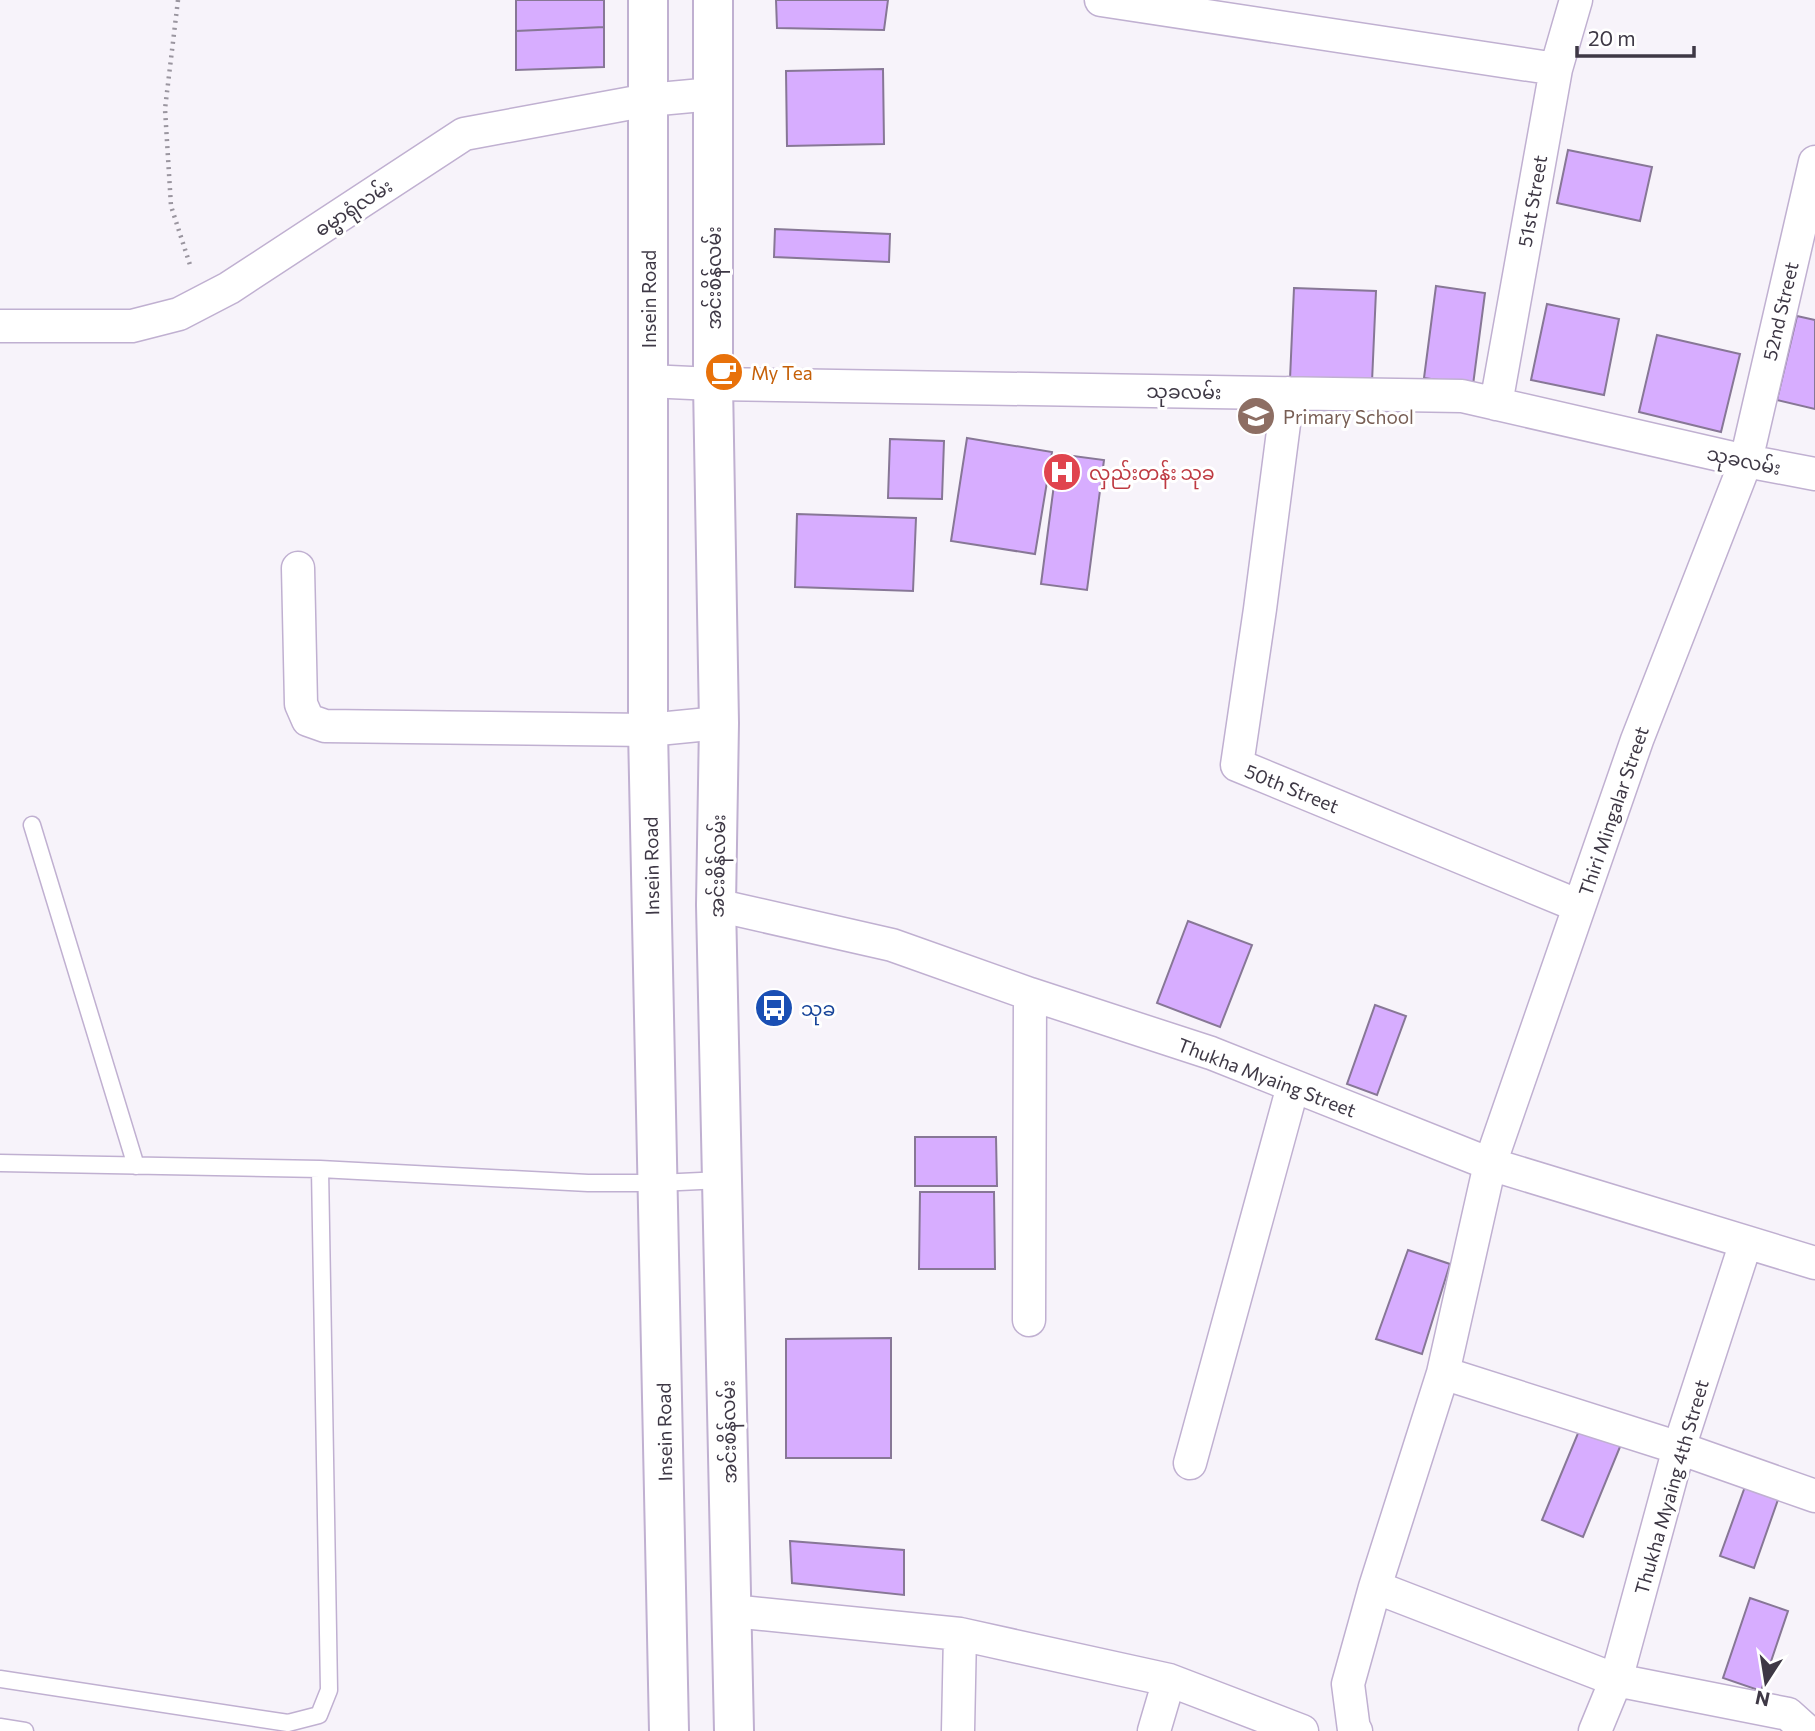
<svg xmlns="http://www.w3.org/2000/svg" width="1815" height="1731" font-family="Commissioner,'Noto Sans Myanmar',sans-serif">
<rect width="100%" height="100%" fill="#f7f3fa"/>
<path fill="#d7adff" stroke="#877796" stroke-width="2" d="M516 0H604V27L516 31Z
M776 0H888L884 30 777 28Z
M604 27V67L516 70V31Z
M883 69 884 144 787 146 786 71Z
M1568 150 1652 167 1640 221 1557 203Z
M775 229 890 234 889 262 774 257Z
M1436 286 1485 293 1473 385 1424 378Z
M1294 288 1376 291 1372 382 1290 379Z
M1547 304 1619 319 1604 395 1531 380Z
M1797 316 1815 320V409L1777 400Z
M1657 335 1740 354 1721 432 1639 412Z
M967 438 1052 452 1035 554 951 541Z
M890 439 944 441 942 499 888 498Z
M1058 454 1104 460 1087 590 1041 584Z
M797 514 916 518 913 591 795 587Z
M1188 921 1252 945 1220 1027 1157 1003Z
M1375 1005 1406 1016 1377 1095 1347 1084Z
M915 1137H996L997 1186H915Z
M920 1192H994L995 1269H919Z
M1408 1250 1450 1264 1422 1354 1376 1339Z
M891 1338V1458H786V1339Z
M1581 1426 1622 1442 1583 1537 1542 1520Z
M1747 1481 1780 1494 1754 1568 1720 1556Z
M790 1541 904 1550V1595L792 1583Z
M1750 1598 1788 1611 1761 1691 1723 1678Z"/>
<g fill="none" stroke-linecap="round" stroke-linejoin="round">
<defs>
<path id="lane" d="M32 825 136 1166
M0 1163 320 1169 588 1183H658L722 1180
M0 1679 288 1723 319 1715 329 1690 320 1169
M0 1727 25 1731"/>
<path id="street" d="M1101 0 1556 69
M0 326H132L179 314 229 288 464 134 648 100 713 94
M648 381 713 384 1462 396 1746 461 1815 474
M1288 393 1260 609 1237 765 1579 906
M1496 404 1556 69 1576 0
M298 568 301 704 308 720 325 726 648 730 719 723
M716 905 892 945 1030 994 1211 1053 1490 1164 1815 1263
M1029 1320 1030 994
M1443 1373 1679 1448 1815 1496
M1190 1463 1293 1086
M1375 1587 1616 1680 1788 1714 1807 1731
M732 1611 960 1634 1169 1680 1302 1731
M958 1731 960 1634
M1154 1731 1169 1680
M1356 1731 1354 1730 1348 1684 1375 1587 1443 1373 1490 1164 1637 740 1746 461 1815 162
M1595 1731 1616 1680 1679 1448 1746 1242"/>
<path id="primary" d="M648 0V730L669 1731
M713 0V384L719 723 716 905 734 1731"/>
</defs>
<use href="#lane" stroke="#c0b0d1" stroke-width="19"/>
<use href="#street" stroke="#c0b0d1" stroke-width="35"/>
<use href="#primary" stroke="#c0b0d1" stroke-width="42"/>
<path stroke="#9a959f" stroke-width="4.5" stroke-dasharray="2 5" stroke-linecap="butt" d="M178 0 165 109 171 206 191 268"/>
<use href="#lane" stroke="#fff" stroke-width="16"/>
<use href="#street" stroke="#fff" stroke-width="32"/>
<use href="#primary" stroke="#fff" stroke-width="38"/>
</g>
<defs>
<symbol id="cafe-disc" viewBox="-11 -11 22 22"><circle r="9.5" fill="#e8710a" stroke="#fff"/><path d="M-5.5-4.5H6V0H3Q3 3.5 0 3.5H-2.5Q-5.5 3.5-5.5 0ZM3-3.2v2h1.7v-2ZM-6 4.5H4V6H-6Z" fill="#fff"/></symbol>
<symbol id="school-disc" viewBox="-11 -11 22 22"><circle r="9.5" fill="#8d6e63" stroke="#fff"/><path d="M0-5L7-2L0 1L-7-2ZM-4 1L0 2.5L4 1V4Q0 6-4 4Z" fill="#fff"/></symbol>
<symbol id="hospital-disc" viewBox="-11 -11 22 22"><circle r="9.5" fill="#e0444e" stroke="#fff"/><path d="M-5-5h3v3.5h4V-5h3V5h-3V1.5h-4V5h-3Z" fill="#fff"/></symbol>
<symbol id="bus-disc" viewBox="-11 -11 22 22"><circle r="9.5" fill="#1a4fb4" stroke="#fff"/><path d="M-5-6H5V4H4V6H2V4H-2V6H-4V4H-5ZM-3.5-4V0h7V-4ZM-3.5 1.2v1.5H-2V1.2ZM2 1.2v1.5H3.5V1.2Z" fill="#fff"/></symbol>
</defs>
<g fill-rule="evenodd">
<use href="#cafe-disc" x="702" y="350" width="44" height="44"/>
<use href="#school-disc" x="1234" y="394" width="44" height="44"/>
<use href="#hospital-disc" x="1040" y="450" width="44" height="44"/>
<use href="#bus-disc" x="752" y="986" width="44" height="44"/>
</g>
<g text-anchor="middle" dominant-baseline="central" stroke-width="6" stroke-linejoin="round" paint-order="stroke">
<g font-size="19" fill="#3e3845" stroke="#fff">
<text transform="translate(1532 201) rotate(-80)">51st Street</text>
<text transform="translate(353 207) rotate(-33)">ဓမ္မာရုံလမ်း</text>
<text transform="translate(713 278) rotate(-90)">အင်းစိန်လမ်း</text>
<text transform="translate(648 299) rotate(-90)">Insein Road</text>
<text transform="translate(1780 311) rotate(-77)">52nd Street</text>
<text transform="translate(1184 391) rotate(1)">သုခလမ်း</text>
<text transform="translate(1744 460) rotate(12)">သုခလမ်း</text>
<text transform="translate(1292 788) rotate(22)">50th Street</text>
<text transform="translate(1613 811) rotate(-71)">Thiri Mingalar Street</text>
<text transform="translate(651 866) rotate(-91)">Insein Road</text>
<text transform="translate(717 866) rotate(-89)">အင်းစိန်လမ်း</text>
<text transform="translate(1267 1077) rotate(21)">Thukha Myaing Street</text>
<text transform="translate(664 1432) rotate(-91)">Insein Road</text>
<text transform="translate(728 1432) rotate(-91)">အင်းစိန်လမ်း</text>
<text transform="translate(1671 1487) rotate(-74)">Thukha Myaing 4th Street</text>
</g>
<g font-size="19" fill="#c56008" stroke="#fff" text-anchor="start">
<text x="751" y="372">My Tea</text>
</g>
<g font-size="19" fill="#785e54" stroke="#fff" text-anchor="start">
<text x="1283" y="416">Primary School</text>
</g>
<g font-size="19" fill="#be3a42" stroke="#fff" text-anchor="start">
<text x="1089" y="472">လှည်းတန်း သုခ</text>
</g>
<g font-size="19" fill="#164399" stroke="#fff" text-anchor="start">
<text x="801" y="1008">သုခ</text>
</g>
</g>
<g transform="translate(1766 1682) rotate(192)" stroke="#ffffff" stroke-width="5" paint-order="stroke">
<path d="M0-5L12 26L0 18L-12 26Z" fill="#3e3845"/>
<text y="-10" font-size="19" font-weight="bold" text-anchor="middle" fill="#3e3845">N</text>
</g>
<path d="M1577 46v10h117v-10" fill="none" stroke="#3e3845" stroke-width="3.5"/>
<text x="1588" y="46" font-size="21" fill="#3e3845" stroke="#ffffff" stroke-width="5" paint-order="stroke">20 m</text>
</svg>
